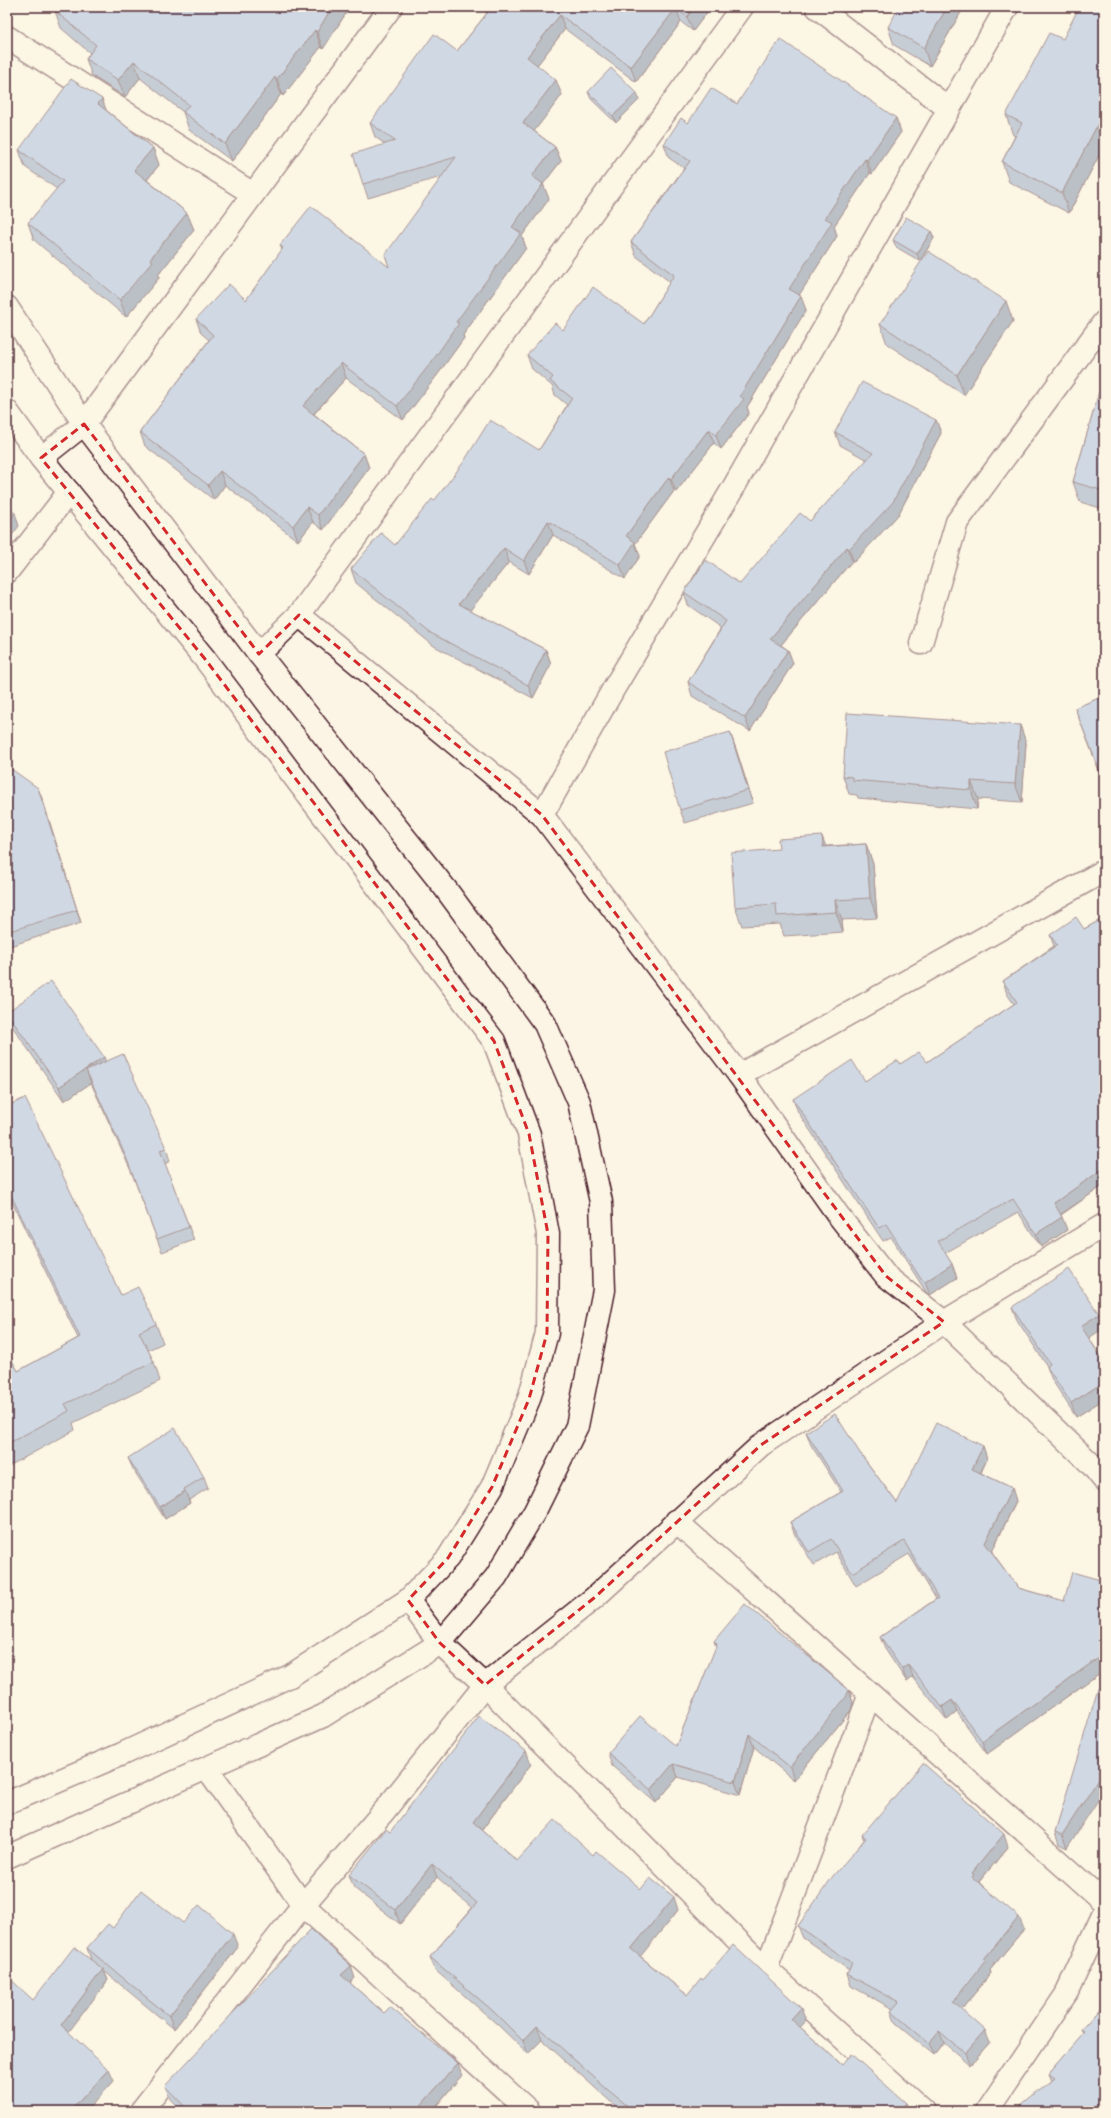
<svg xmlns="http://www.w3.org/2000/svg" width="1111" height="2118" font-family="'Balsamiq Sans',sans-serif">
<rect width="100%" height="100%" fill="#fcf5e5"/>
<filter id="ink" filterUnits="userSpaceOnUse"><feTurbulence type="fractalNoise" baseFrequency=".025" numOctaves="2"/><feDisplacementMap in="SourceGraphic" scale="8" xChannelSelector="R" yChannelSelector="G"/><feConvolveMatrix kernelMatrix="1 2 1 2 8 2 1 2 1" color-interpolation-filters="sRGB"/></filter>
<g filter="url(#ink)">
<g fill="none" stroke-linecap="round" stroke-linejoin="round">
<defs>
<path id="minor" d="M817 7 949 109
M7 37 253 194
M41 458 84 424 391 7
M7 572 69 492
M299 615 542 815 739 1075 838 1215 886 1276 944 1322 1091 1464 1104 1480
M921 643 957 522 1104 322
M259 654 299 615 742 7
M542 815 614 688 732 490 1007 7
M676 1521 1104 1902
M408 1600 440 1643 485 1685 766 1969 924 2111
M207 1769 303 1905 529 2111
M766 1969 870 1694
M141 2111 303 1905 385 1810 485 1685 594 1598 761 1445 944 1322 1104 1225
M987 2111 1067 1992 1104 1912"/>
<path id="major" d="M739 1075 1104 871"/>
<path id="highway" d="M7 307 84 424 259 654 445 888 545 1024 579 1102 601 1202 604 1290 577 1426 535 1511 496 1577 440 1643 323 1716 7 1857
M7 411 41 458 205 659 494 1041 529 1134 548 1234 547 1333 529 1399 492 1487 448 1558 408 1600 290 1676 122 1754 7 1803"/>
</defs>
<use href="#minor" stroke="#4a1f2b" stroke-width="25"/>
<use href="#major" stroke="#4a1f2b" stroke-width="25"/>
<use href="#highway" stroke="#4a1f2b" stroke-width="25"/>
<use href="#minor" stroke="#fcf5e5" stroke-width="22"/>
<use href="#major" stroke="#fcf5e5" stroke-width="22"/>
<use href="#highway" stroke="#fcf5e5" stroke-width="22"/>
</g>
<path fill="#859cc2" stroke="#4a1f2b" d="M58 7H347L348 10 323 49 321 47 283 96 281 94 232 161 189 130 183 112 140 78 125 97 92 76 86 59 90 53 61 28 55 11Z
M480 7H711L693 31 681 22 636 82 565 29 537 65 562 95 534 131 555 147 561 161 543 184 549 199 522 236 526 248 463 335 464 338 438 374 403 420 346 378 314 414 364 454 369 468 323 530 313 522 298 541 225 485 214 500 145 446 140 432 209 340 201 333 196 319 246 300 282 250 280 245 389 267 441 177 368 198 363 184 385 144 375 137 370 123 457 51 487 13Z
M964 7 930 66 894 45 888 27Z
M1104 7V146L1069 213 1009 182 1002 162 1015 136 1013 135 1006 115 1063 39Z
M588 92 639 100 616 123 591 99Z
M737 104 896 118 901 132 872 174 870 173 834 226 837 236 799 295 806 310 747 407 749 413 721 449 714 443 676 492 674 491 635 544 640 556 625 579 553 535 529 574 509 562 470 610 546 650 551 664 533 698 434 646 356 583 351 569 395 545 434 501 539 450 567 405 555 395 552 386 532 369 527 355 563 330 644 324 670 282 636 256 631 242 684 168 669 158 664 144 688 123Z
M106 110 153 148 159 165 147 180 187 213 194 230 158 275 159 278 126 317 34 240 28 223 57 189 25 167 19 150Z
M931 231 934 238 920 261 896 247 893 240Z
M1013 321 964 395 887 344 880 324Z
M1104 375V509L1080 502 1073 482Z
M936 420 941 433 898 515 854 562 852 561 781 645 788 650 793 663 750 731 692 696 688 682 721 628 688 605 684 592 740 584 810 521 867 460 840 445 835 432Z
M1104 696V784L1075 708Z
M1020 725 1026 743 1022 802 978 799 977 809 858 798 857 795 849 794 843 776Z
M735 746 753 803 685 823 680 810Z
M7 766 43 801 81 923 7 947Z
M866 844 873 864 877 918 842 920 843 932 784 936 780 924 742 926 735 907 826 846Z
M1104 918V1185L1061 1215 1067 1230 1041 1247 1018 1212 945 1253 952 1264 957 1278 930 1295 926 1292 891 1237 883 1241 798 1112 793 1099 865 1081 900 1064 927 1062 1014 1004 1007 994 1003 981 1054 946 1050 935 1084 929Z
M7 1013 105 1061 166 1148 170 1161 165 1164 194 1240 162 1252 131 1171 91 1083 64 1101 12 1026Z
M7 1106 121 1295 156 1324 163 1343 148 1350 154 1362 160 1381 73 1423 75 1430 7 1467V1352L18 1371 78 1338 7 1192Z
M1012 1307 1089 1338 1104 1362V1399L1076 1417 1052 1380 1047 1367V1366L1017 1320Z
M806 1432 860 1453 897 1503 983 1446 987 1459 981 1473 1012 1488 1016 1501 992 1552 1018 1588 1064 1601 1104 1581V1670L987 1754 957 1712 947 1720 913 1677 907 1682 885 1649 880 1637 936 1599 909 1554 856 1586 836 1552 814 1565 795 1535 790 1522 841 1492 811 1445Z
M128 1458 204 1477 208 1488 189 1500 190 1503 165 1519 133 1469Z
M714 1641 849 1690 853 1703 851 1710 794 1780 754 1747 740 1795 678 1777 656 1803 612 1766 608 1753 676 1746 716 1647Z
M1104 1680 1067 1848 1059 1844 1055 1832Z
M526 1751 531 1764 482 1830 517 1861 593 1855 641 1889 678 1910 640 1956 687 1995 703 1980 806 2021 800 2027 842 2065 906 2103 909 2111H622L613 2104 542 2040 528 2054 498 2025 435 1970 430 1957 472 1908 437 1877 400 1924 354 1888 349 1875 390 1832Z
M862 1835 1008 1847 979 1882 1024 1929 990 1970 991 1973 961 2010 990 2042 970 2065 944 2043 934 2055 896 2024 891 2011 893 2009 851 1986 847 1974 849 1970 803 1938 798 1926 864 1840Z
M183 1923 238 1947 174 2029 104 1971 108 1980 68 2032 114 2081 86 2111H7L33 2000 91 1960 87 1948 113 1928Z
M355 1978 350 1983 384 2013 462 2075 432 2111H181L170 2099 165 2086Z
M1104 2004V2111L1052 2080 1049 2073 1083 2034 1081 2030Z"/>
<path fill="#6c7f9e" stroke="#4a1f2b" d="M332 7H347L348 10 323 49 317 32Z
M694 7H711L693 31 687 17Z
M947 7H964L930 66 924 48Z
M676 8 681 22 636 82 631 67Z
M560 15 565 29 532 72 527 57Z
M315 30 321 47 283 96 277 79Z
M134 61 140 78 125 97 118 80Z
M275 77 281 94 232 161 225 144Z
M556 80 562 95 529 138 523 123Z
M637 93 639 100 616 123 613 116Z
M102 99 109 117 98 104Z
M1104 112V146L1069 213 1062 193Z
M896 118 901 132 872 174 867 160Z
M555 147 561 161 538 191 532 176Z
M153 148 159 165 141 187 134 170Z
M865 159 870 173 834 226 837 236 794 303 789 289 825 218Z
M543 184 549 199 522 236 526 248 463 335 464 338 438 374 403 420 397 406 456 322 512 227Z
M187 213 194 230 158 275 159 278 126 317 120 300 150 259Z
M931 231 934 238 920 261 917 254Z
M801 296 806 310 747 407 749 413 721 449 716 435Z
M1006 301 1013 321 964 395 957 375Z
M341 363 346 378 308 420 303 406Z
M936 420 941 433 898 515 854 562 849 549Z
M709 429 714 443 676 492 671 479Z
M364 454 369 468 323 530 318 515Z
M220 471 225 485 214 500 208 485Z
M669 477 674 491 635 544 640 556 625 579 620 565 626 536Z
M307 507 313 522 298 541 293 526Z
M15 513 19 526 7 542V522Z
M548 521 553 535 529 574 524 561Z
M847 547 852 561 775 652 770 639Z
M504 548 509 562 464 618 459 604Z
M546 650 551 664 533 698 528 685Z
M788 650 793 663 750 731 745 718Z
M1020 725 1026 743 1022 802 1015 784Z
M730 732 735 746 753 803 748 790Z
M971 781 978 799 977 809 971 790Z
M38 788 43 801 81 923 77 910Z
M822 836 829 855 823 847Z
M866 844 873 864 877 918 870 898Z
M835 900 842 920 843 932 836 912Z
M104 1057 109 1070H86L91 1083 64 1101 59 1087Z
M1104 1168V1185L1058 1216 1054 1203Z
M1062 1217 1067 1230 1041 1247 1036 1234Z
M952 1264 957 1278 930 1295 925 1282Z
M1099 1314 1104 1328 1086 1340 1081 1326Z
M1104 1382V1399L1076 1417 1071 1403Z
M983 1446 987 1459 976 1482 972 1469Z
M1012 1488 1016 1501 990 1555 985 1543Z
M185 1491 190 1503 165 1519 160 1507Z
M1104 1654V1670L987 1754 982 1741Z
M909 1665 913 1677 907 1682 902 1669Z
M849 1690 853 1703 851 1710 794 1780 790 1767Z
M952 1700 957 1712 947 1720 942 1707Z
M749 1734 754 1747 740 1795 735 1782Z
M526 1751 531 1764 478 1835 473 1822Z
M673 1764 678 1777 656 1803 651 1790Z
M1104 1771V1791L1067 1848 1062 1835Z
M1004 1834 1008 1847 977 1884 972 1877V1873Z
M432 1864 437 1877 400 1924 395 1910Z
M674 1897 678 1910 636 1962 631 1949Z
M1019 1917 1024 1929 990 1970 991 1973 957 2015 953 2002 984 1959Z
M233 1934 238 1947 174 2029 169 2016Z
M351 1966 355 1978 346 1988 341 1975Z
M103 1969 108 1980 65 2037 61 2025Z
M801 2008 806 2021 796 2032 791 2019Z
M537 2026 542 2040 528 2054 523 2041Z
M985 2030 990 2042 970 2065 965 2053Z
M939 2031 944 2043 934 2055 929 2043Z
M458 2063 462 2075 432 2111H416Z
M109 2070 114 2081 86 2111H73L72 2109Z
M906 2103 909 2111H899Z"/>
<path fill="#9bb5e1" stroke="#4a1f2b" d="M58 7H332L317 32 315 30 277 79 275 77 225 144 183 112 189 105 134 61 118 80 86 59 96 45 55 11Z
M492 7H694L687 17 676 8 631 67 560 15 527 57 556 80 523 123 555 147 532 176 543 184 512 227 521 233 456 322 459 323 433 360 397 406 341 363 303 406 364 454 318 515 307 507 293 526 220 471 208 485 140 432 213 335 196 319 229 284 246 300 283 248 280 245 311 206 389 267 385 255 456 157 363 184 353 154 395 141 370 123 434 34 457 51Z
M899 7H947L924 48 888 27Z
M1079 7H1104V112L1062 193 1002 162 1022 123 1006 115 1049 33 1063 39Z
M780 39 896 118 867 160 865 159 825 218 832 222 789 289 801 296 740 396 744 399 716 435 709 429 671 479 669 477 626 536 635 542 620 565 548 521 524 561 504 548 459 604 546 650 528 685 429 632 351 569 381 533 395 545 432 499 434 501 463 463 490 420 539 450 572 398 550 381 553 377 527 355 555 323 563 330 593 287 644 324 674 275 631 242 690 161 664 144 681 118 688 123 711 88 737 104Z
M611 68 637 93 613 116 588 92Z
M71 79 102 99 98 104 153 148 134 170 187 213 150 259 153 261 120 300 28 223 63 181 19 150Z
M906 217 931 231 917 254 893 240Z
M928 251 1006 301 957 375 880 324Z
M1104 375V491L1073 482Z
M862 382 936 420 893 502 849 549 847 547 770 639 788 650 745 718 688 682 726 621 684 592 706 560 740 584 800 513 810 521 873 453 835 432Z
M7 507 15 513 7 522Z
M1104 696V782L1075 708Z
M847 713 1020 725 1015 784 971 781V790L852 780V777L843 776Z
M730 732 748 790 680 810 663 752Z
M7 766 38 788 77 910 7 932Z
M822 836 823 847 866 844 870 898 835 900 836 912 777 916 776 904 735 907 731 853 779 849 778 839Z
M1076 917 1084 929 1104 918V1168L1054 1203 1062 1217 1036 1234 1013 1199 938 1241 952 1264 925 1282 921 1279 886 1224 879 1228 793 1099 852 1060 865 1081 898 1060 900 1064 919 1052 927 1062 1017 1002 1003 981 1057 945 1050 935Z
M51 981 104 1057 59 1087 7 1013V1012Z
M123 1054 166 1148 160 1150 189 1227 157 1239 126 1157 86 1070Z
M25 1098 121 1295 138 1287 156 1324 139 1332 154 1362 65 1404 69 1411 7 1444V1352L18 1371 80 1337 7 1187V1106Z
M1069 1269 1099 1314 1081 1326 1104 1362V1382L1071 1403 1047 1367 1050 1364 1012 1307Z
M835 1414 860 1453 897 1503 936 1423 983 1446 972 1469 1012 1488 985 1543 1018 1588 1064 1601 1072 1572 1104 1581V1654L982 1741 952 1700 942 1707 909 1665 902 1669 880 1637 938 1598 904 1541 852 1573 831 1539 809 1552 790 1522 843 1491 806 1432Z
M175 1428 204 1477 184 1489 185 1491 160 1507 128 1458Z
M745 1604 849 1690 846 1697 790 1767 749 1734 735 1782 673 1764 651 1790 608 1753 640 1716 676 1746 717 1644 714 1641Z
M1104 1680V1771L1062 1835 1055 1832 1098 1689Z
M479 1716 526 1751 473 1822 517 1861 555 1820 593 1855 596 1851 641 1889 650 1878 674 1897 631 1949 687 1995 701 1978 703 1980 733 1945 801 2008 791 2019 842 2065 851 2054 906 2103 899 2111H717L715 2109 714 2111H634L608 2090 537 2026 523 2041 493 2011 430 1957 477 1903 432 1864 395 1910 349 1875 386 1829 390 1832Z
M923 1763 1004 1834 972 1873 974 1874 972 1877 1019 1917 984 1959 986 1960 953 2002 985 2030 965 2053 939 2031 929 2043 891 2011 899 2002 847 1974 852 1963 798 1926 833 1876 866 1838 862 1835Z
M141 1890 183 1923 199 1905 233 1934 169 2016 87 1948 108 1924 113 1928Z
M311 1929 351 1966 341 1975 384 2013 390 2007 458 2063 416 2111H193L190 2108 188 2110 165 2086Z
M74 1947 103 1969 61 2025 109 2070 72 2109 74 2111H7V1976L33 2000Z
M1104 2004V2111H1014L1055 2077 1049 2073 1084 2032 1081 2030Z"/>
</g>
<path d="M0 0H1111V2118H0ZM84 424 259 654 299 615 542 815 886 1276 944 1322 761 1445 594 1598 485 1685 440 1643 408 1600 448 1558 492 1487 529 1399 547 1333 548 1234 529 1134 494 1041 205 659 41 458Z" fill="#fcf5e5" fill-opacity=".55" fill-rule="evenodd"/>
<path fill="none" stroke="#d62828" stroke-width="3" stroke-dasharray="8 5" stroke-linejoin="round" d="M84 424 259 654 299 615 542 815 886 1276 944 1322 761 1445 594 1598 485 1685 440 1643 408 1600 448 1558 492 1487 529 1399 547 1333 548 1234 529 1134 494 1041 205 659 41 458Z"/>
<rect width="1111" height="2118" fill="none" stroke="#fcf5e5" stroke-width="24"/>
<rect x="12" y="12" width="1087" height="2094" fill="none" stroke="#4a1f2b" stroke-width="1.5" filter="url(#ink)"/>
</svg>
